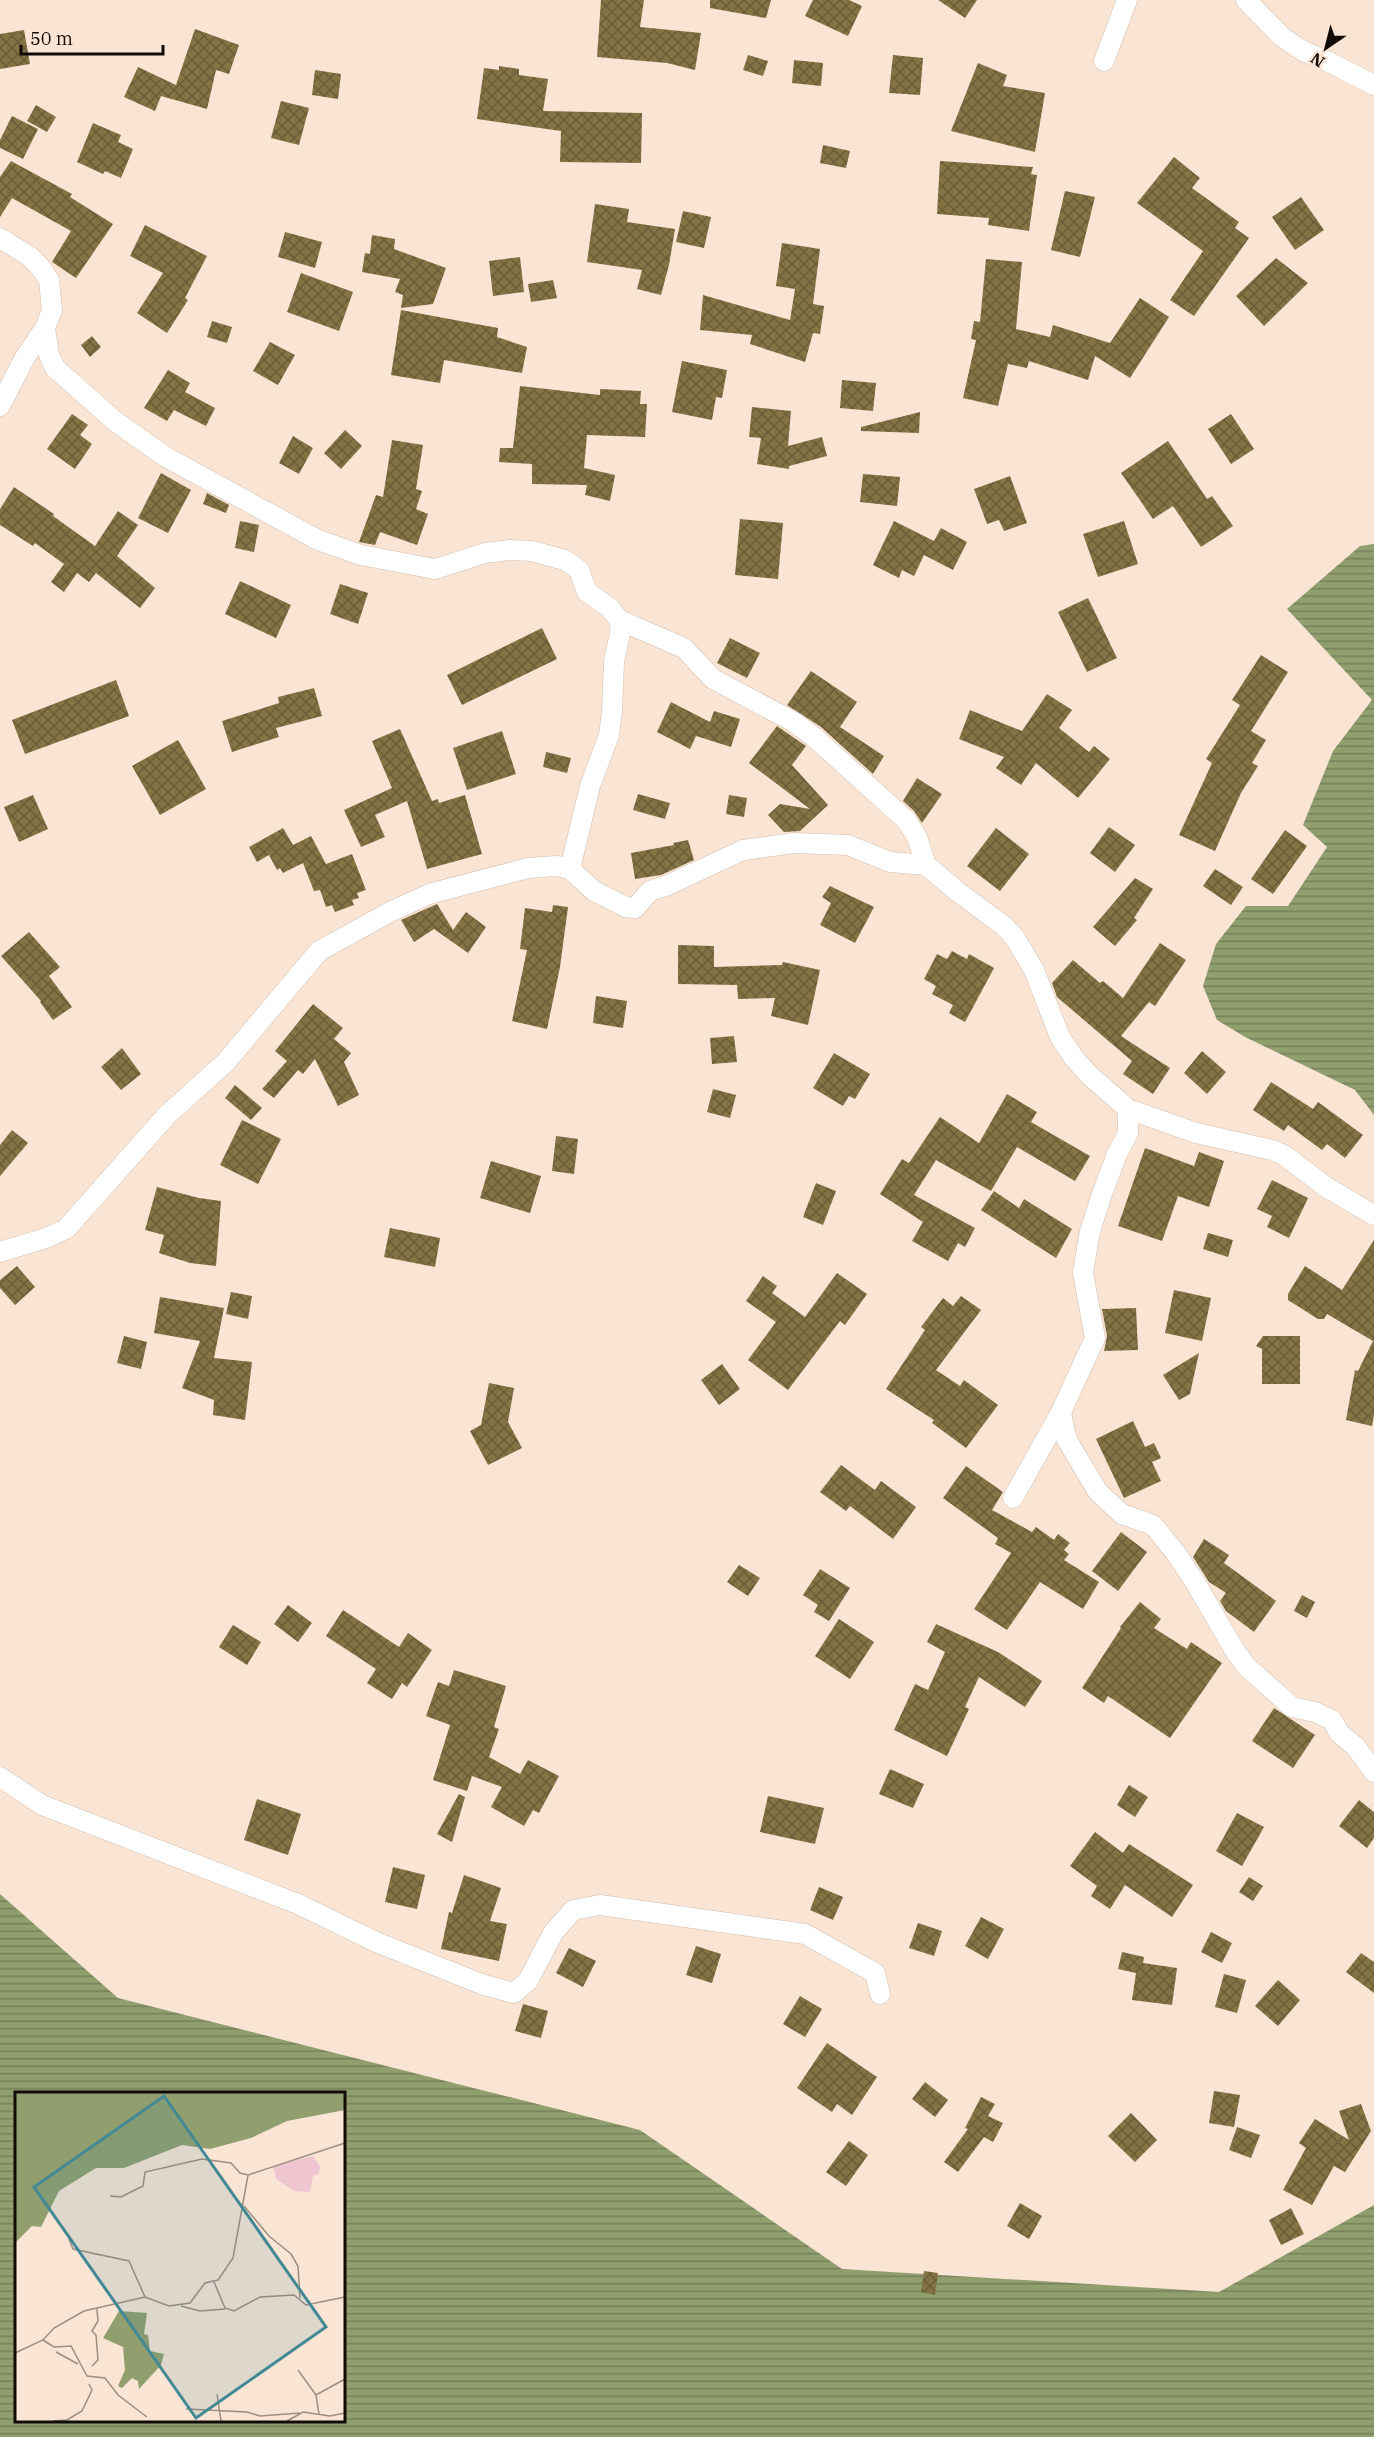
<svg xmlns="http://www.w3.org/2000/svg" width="1374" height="2437" font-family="'IBM Plex Serif',serif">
<defs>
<pattern id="water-rules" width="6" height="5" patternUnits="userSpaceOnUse" patternTransform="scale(1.5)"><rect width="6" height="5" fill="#919f6f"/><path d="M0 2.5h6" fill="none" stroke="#758059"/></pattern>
<pattern id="building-cross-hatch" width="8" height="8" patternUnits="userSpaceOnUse" patternTransform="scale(1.5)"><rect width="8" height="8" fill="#847445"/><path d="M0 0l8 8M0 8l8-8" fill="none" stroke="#6b5d38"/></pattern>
</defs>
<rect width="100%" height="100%" fill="#fae5d5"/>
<path fill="url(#water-rules)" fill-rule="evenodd" d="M1374 544V1115L1355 1090 1245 1037 1217 1020 1203 986 1216 944 1246 906H1288L1327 847 1303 825 1333 751 1372 700 1287 609 1360 546Z
M0 1894 118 1998 640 2130 842 2269 1219 2292 1374 2205V2437H0ZM16 2094H344V2420H16Z"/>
<path fill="url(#building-cross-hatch)" d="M601 0H644L640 27 701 33 695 70 667 63 597 57Z
M710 0H771L766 18 710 8Z
M813 0H849L862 6 848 36 805 16Z
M938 0H977L965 18Z
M195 29 239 45 229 74 216 70 207 109 161 96 155 111 124 97 138 67 176 85Z
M24 30 30 64 0 69V34Z
M748 55 768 61 763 76 743 70Z
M893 55 923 58 920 95 889 93Z
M794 60 823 63 821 86 792 83Z
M978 63 1007 75 1003 86 1045 93 1035 152 951 131Z
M499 66 519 69V75L548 79 543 111 642 113 641 163 560 162 561 131 477 119 484 68 499 70Z
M315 70 341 74 338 99 312 95Z
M281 101 309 108 299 145 271 138Z
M36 105 56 117 47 132 27 121Z
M12 116 38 129 23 159 0 148V140Z
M93 123 121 135 118 142 133 149 121 178 105 171 103 174 77 162Z
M823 145 850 151 846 168 820 163Z
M1174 157 1200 178 1192 188 1239 222 1235 228 1249 238 1194 316 1170 300 1203 251 1137 203Z
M11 161 72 194 70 197 113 224 76 278 52 262 71 231 12 198 0 217V177Z
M940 161 1033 167 1031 174 1037 175 1029 231 988 225 989 218 937 214Z
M1065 191 1095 197 1080 257 1051 250Z
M1301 197 1324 230 1295 250 1272 217Z
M595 204 629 209 627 222 675 229 669 265 661 295 637 289 642 270 587 262Z
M683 211 711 217 704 248 676 242Z
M145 225 207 256 185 298 188 300 167 333 137 313 163 273 130 256Z
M285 232 322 242 315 268 278 257Z
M372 235 395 239 394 249 446 268 433 304 401 308 403 295 395 292 400 279 362 272 365 253 370 254Z
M782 243 820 249 813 304 824 306 820 334 813 333 805 362 750 344 752 335 700 330 703 295 790 320 795 289 776 286Z
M520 257 524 292 493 296 489 261Z
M1276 258 1308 283 1264 326 1236 296Z
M986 259 1022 262 1016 329 1050 337 1053 325 1110 343 1140 298 1169 317 1130 378 1095 356 1088 380 1029 361 1027 368 1008 364 998 406 963 398 976 340 971 339 974 321 980 322Z
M301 273 353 292 339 331 287 312Z
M553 280 557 298 531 302 528 284Z
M401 310 498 328 497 337 527 347 522 373 444 360 440 383 391 375Z
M212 321 232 327 227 343 207 337Z
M92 336 101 347 90 357 81 345Z
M270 342 295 355 278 385 253 371Z
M682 361 727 370 722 398 716 397 712 420 672 412Z
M168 370 190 383 185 392 215 408 206 426 174 410 167 421 144 408Z
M842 380 876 383 873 411 840 408Z
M520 386 600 395V389L641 391 640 404H647L645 437 587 435 584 468 615 475 610 501 585 495 587 485 532 484V464L499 462 500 448H513Z
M752 407 791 411 788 446 822 437 827 456 789 466V469L757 464 761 438 749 437Z
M920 412 919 433 861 431V427Z
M72 414 88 425 80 435 92 444 75 469 47 449Z
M1231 414 1254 449 1231 464 1208 429Z
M345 430 362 446 341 469 324 453Z
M293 436 313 448 299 474 279 463Z
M392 440 423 445 416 489 422 491 416 509 428 514 417 545 380 532 375 545 359 542 376 495 383 497Z
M1168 441 1207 499 1212 496 1233 526 1201 547 1173 506 1153 519 1121 473Z
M161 473 191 490 168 533 138 518Z
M863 474 900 477 897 506 860 502Z
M1010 476 1027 523 1004 531 999 520 987 524 974 489Z
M14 487 54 514 53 516 95 546 118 511 138 525 117 556 155 588 140 608 96 573 89 582 77 573 64 592 51 582 64 564 35 543 33 546 0 525V509Z
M207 493 229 505 226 513 203 504Z
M740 519 783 523 778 579 735 575Z
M240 521 259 525 254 552 235 548Z
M894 521 934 541 941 528 967 542 953 570 924 555 914 576 902 570 899 578 873 565Z
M1124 521 1138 564 1098 577 1083 534Z
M240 581 291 605 276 638 225 614Z
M340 584 368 593 358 624 330 614Z
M1088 598 1117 658 1087 672 1058 612Z
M542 628 557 659 462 705 447 675Z
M730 638 760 653 747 678 717 663Z
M1261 655 1288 672 1251 731 1266 740 1252 763 1258 766 1241 793 1215 851 1179 835 1212 763 1206 759 1240 705 1232 700Z
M811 671 857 702 840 727 884 756 873 774 821 727 787 705Z
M116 680 129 716 25 754 12 720Z
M314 688 322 716 276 728 279 737 232 752 222 721 279 703 278 697Z
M1047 694 1072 710 1059 728 1089 752 1094 746 1110 759 1078 798 1036 763 1021 785 996 768 1004 757 959 739 970 710 1022 731Z
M671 702 710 722 714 711 740 719 731 747 696 736 690 749 657 732Z
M777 726 806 746 792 765 828 805 800 831 784 832 768 815 780 804 810 809 749 763Z
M400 729 432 801 438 799 439 803 465 795 482 854 427 869 407 801 375 815 385 837 361 847 344 810 392 788 372 741Z
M502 731 516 774 467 790 453 748Z
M178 740 206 789 160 815 132 766Z
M546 752 571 758 567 773 543 767Z
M917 778 942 794 922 823 914 811 903 801Z
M638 794 670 803 665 819 633 810Z
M33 795 48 829 19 842 4 807Z
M729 795 747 798 744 817 726 814Z
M1109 827 1135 845 1115 872 1090 853Z
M283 828 293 845 311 836 326 864 352 854 366 890 357 893 359 898 352 900 354 905 335 912 332 905 326 907 320 890 314 891 303 863 283 873 280 868 277 870 269 855 257 862 249 847Z
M996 828 1029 854 1000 891 967 866Z
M1285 830 1307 846 1273 894 1251 879Z
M688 840 694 860 661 875 635 879 631 853 674 845 673 843Z
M1215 869 1243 887 1231 905 1203 886Z
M1135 878 1153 889 1134 918 1137 920 1115 946 1093 927Z
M830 886 874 907 855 943 820 925 831 903 822 897Z
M437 904 453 930 466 912 486 927 468 953 434 929 414 942 401 920Z
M553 905 568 907 560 967 547 1029 512 1021 527 950 520 949 525 908 552 912Z
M29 932 60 967 49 976 72 1007 53 1020 40 1002 41 1001 1 956Z
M1160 943 1186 960 1155 1006 1149 1002 1121 1036 1170 1068 1153 1094 1123 1074 1132 1061 1057 997 1052 983 1073 960 1100 983 1103 981 1123 998Z
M678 945 714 946V967L782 965 783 962 820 970 808 1025 771 1016 775 998 738 999 737 985 678 984Z
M952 951 967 959 969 954 994 968 965 1022 949 1013 953 1005 932 994 936 986 924 979 937 954 947 959Z
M596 996 627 1001 623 1028 593 1023Z
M313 1004 343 1028 334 1039 351 1053 344 1062 359 1095 338 1106 315 1059 303 1074 298 1070 274 1098 262 1089 287 1061 275 1051Z
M734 1036 737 1062 712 1064 710 1038Z
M122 1048 141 1074 121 1090 101 1067Z
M1202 1051 1226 1072 1207 1094 1184 1073Z
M834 1053 870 1074 855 1099 849 1096 843 1106 813 1088Z
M1271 1082 1313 1109 1318 1102 1363 1135 1345 1158 1327 1144 1322 1150 1288 1125 1284 1131 1253 1110Z
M235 1085 262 1108 251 1120 225 1098Z
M713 1089 736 1095 730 1118 707 1112Z
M1007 1094 1037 1112 1031 1122 1090 1156 1075 1181 1017 1147 991 1191 936 1160 914 1195 975 1228 965 1247 958 1243 948 1261 912 1241 923 1222 880 1194 902 1159 909 1163 940 1117 979 1143Z
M242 1120 281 1139 258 1184 220 1165Z
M12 1130 28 1143 0 1176V1145Z
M556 1136 578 1139 574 1174 552 1171Z
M1145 1148 1194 1166 1199 1152 1224 1161 1209 1207 1178 1196 1162 1241 1118 1226Z
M491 1161 541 1176 530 1213 480 1198Z
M1272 1180 1308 1198 1289 1238 1267 1227 1272 1216 1257 1209Z
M816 1183 836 1191 823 1225 803 1217Z
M157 1187 199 1198 221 1201 216 1266 190 1263 159 1253 164 1235 145 1230Z
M994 1191 1019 1208 1024 1199 1072 1229 1056 1258 981 1210Z
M390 1228 440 1238 435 1267 384 1257Z
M1208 1233 1233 1240 1228 1257 1203 1249Z
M1374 1240V1415L1372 1426 1346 1420 1355 1370 1358 1371 1373 1341 1327 1314 1324 1319H1318L1288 1300V1294L1305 1266 1342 1290Z
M17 1266 35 1287 15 1305 0 1288V1280Z
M837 1273 867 1294 845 1325 840 1321 788 1390 748 1360 776 1322 746 1301 763 1276 777 1286 772 1293 805 1317Z
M1174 1290 1211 1298 1202 1341 1165 1333Z
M231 1292 252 1296 248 1319 226 1314Z
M961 1296 981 1310 936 1370 960 1386 964 1380 998 1405 966 1448 932 1423 934 1420 886 1389 925 1330 921 1327 943 1298 953 1306Z
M160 1297 224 1308 214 1358 252 1362 245 1420 213 1415 214 1400 182 1388 200 1341 154 1333Z
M1136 1308 1138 1350 1104 1351 1107 1336 1102 1309Z
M124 1336 147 1342 141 1369 117 1363Z
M1263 1336H1300V1384H1262V1349L1256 1346Z
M1199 1353 1190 1394 1179 1400 1163 1375Z
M722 1364 740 1389 719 1405 701 1380Z
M489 1383 514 1388 508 1422 522 1448 488 1465 470 1431 481 1425Z
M1133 1421 1145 1447 1154 1443 1161 1458 1152 1462 1161 1481 1124 1498 1096 1439Z
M841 1465 875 1490 881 1481 916 1507 893 1539 850 1506 846 1511 820 1492Z
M966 1466 1003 1492 992 1510 1032 1532 1036 1527 1054 1540 1058 1534 1070 1543 1064 1550 1069 1554 1064 1560 1099 1582 1083 1609 1040 1582 1007 1630 974 1609 1011 1553 995 1544 998 1538 943 1498Z
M1121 1532 1147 1552 1118 1591 1092 1571Z
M1204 1539 1229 1555 1224 1563 1276 1601 1254 1632 1226 1611 1220 1601 1226 1593 1209 1582 1193 1557Z
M739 1565 760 1578 748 1596 727 1582Z
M820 1569 850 1588 829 1621 814 1612 818 1605 803 1595Z
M1302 1595 1315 1602 1307 1618 1294 1611Z
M1140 1602 1161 1619 1154 1628 1187 1649 1191 1642 1222 1663 1170 1738 1108 1696 1104 1703 1082 1688 1121 1628 1120 1627Z
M288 1605 312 1623 298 1642 274 1624Z
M343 1610 399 1647 408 1633 432 1650 407 1687 402 1683 392 1699 367 1683 376 1669 326 1636Z
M839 1619 874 1642 850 1679 815 1656Z
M936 1624 998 1652 1042 1681 1025 1707 979 1677 965 1707 969 1709 947 1756 894 1730 915 1684 928 1690 945 1652 927 1642Z
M233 1625 261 1642 247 1665 219 1647Z
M454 1670 506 1686 494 1727 499 1729 489 1757 520 1774 528 1760 559 1776 539 1813 533 1810 524 1826 491 1807 502 1787 472 1776 467 1791 433 1780 450 1725 426 1716 438 1682 449 1686Z
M1274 1708 1315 1735 1293 1768 1252 1741Z
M890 1769 924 1784 913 1808 879 1794Z
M1129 1785 1148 1797 1135 1817 1117 1805Z
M459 1794 465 1797 452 1842 437 1834Z
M768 1796 824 1808 815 1844 760 1832Z
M257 1799 301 1814 288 1855 244 1840Z
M1359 1800 1374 1812V1838L1367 1848 1339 1826Z
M1237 1813 1264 1827 1242 1866 1216 1851Z
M1095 1832 1123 1853 1129 1844 1193 1885 1172 1917 1125 1885 1110 1909 1091 1896 1097 1886 1070 1866Z
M393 1867 425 1875 417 1909 385 1902Z
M464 1875 501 1888 490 1921 507 1924 499 1961 441 1949 449 1912 452 1913Z
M1249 1877 1263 1886 1253 1901 1239 1892Z
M819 1887 843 1897 833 1920 810 1910Z
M981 1917 1004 1929 988 1959 965 1946Z
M918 1923 942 1931 934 1956 909 1948Z
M1211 1932 1232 1943 1222 1963 1201 1952Z
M696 1946 721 1954 712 1983 686 1975Z
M569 1948 596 1961 583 1987 556 1973Z
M1122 1952 1144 1957 1143 1963 1177 1968 1172 2005 1132 2000 1136 1973 1118 1969Z
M1361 1953 1374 1962V1993L1346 1972Z
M1224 1974 1246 1980 1237 2013 1215 2007Z
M1278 1980 1300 2000 1278 2026 1255 2006Z
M800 1996 822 2009 805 2037 783 2024Z
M523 2004 548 2011 541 2038 515 2031Z
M827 2043 877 2077 852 2115 837 2104 832 2112 797 2088Z
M925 2082 948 2100 935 2117 912 2099Z
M1214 2091 1240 2095 1234 2127 1209 2123Z
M981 2097 995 2104 988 2116 1003 2123 993 2142 984 2137 958 2172 944 2162 968 2129 965 2128Z
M1361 2104 1371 2131 1345 2172 1334 2166 1312 2205 1283 2190 1306 2148 1299 2143 1315 2119 1349 2140 1339 2111Z
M1131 2113 1157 2140 1135 2162 1108 2136Z
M1237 2127 1260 2135 1251 2158 1229 2150Z
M849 2141 868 2155 846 2186 826 2172Z
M1020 2203 1042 2216 1029 2239 1007 2226Z
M1291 2208 1304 2234 1281 2245 1269 2220Z
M924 2271 938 2273 935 2295 921 2292Z"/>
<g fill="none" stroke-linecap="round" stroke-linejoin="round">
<defs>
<path id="street" d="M1246 0 1282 37 1303 51 1327 61 1374 85
M1104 61 1127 0
M0 238 29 256 41 268 49 280 52 310 45 328 49 355 55 368 116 422 166 457 318 540 361 555 435 569 485 553 510 550 532 551 565 560 579 570 587 592 610 608 619 620 621 629 614 661 612 712 609 735 590 786 570 869
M0 406 24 359 45 328
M619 620 684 648 713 679 794 722 814 737 906 820 917 837 926 865
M1128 1109V1133L1117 1154 1102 1194 1090 1231 1083 1273 1095 1338 1061 1412 1063 1423 1067 1440 1098 1492 1122 1514 1153 1525 1175 1552 1195 1582 1235 1651 1246 1666 1292 1707 1315 1712 1332 1720 1340 1734 1355 1746 1374 1772
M0 1252 46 1238 66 1229 167 1115 226 1062 319 951 390 912 429 894 528 868 557 866 570 869 594 891 626 907 635 908 650 891 668 885 743 850 794 843 848 845 890 862 926 865 958 892 1004 926 1015 938 1034 970 1060 1037 1074 1058 1088 1074 1128 1109 1196 1133 1272 1150 1284 1155 1326 1187 1374 1215
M1013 1498 1061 1412
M0 1777 42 1805 298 1904 376 1942 484 1985 514 1993 528 1981 553 1933 573 1910 600 1905 805 1934 875 1973 880 1994"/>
</defs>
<use href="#street" stroke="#d2bead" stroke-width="21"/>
<use href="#street" stroke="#fff" stroke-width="20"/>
</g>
<g transform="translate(15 2092)">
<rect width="330" height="330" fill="#fae5d5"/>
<path d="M298 64 305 74 304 82 298 84 295 100 279 99 261 87 258 74Z" fill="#efc6d0"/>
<path d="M0 1H330V18L272 29 236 46 195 57 167 53 109 76H81L44 99 26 135 17 134 0 151ZM104 219 132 221 129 242 133 243 135 259 149 262 146 273 124 297 123 289 117 286 107 296 103 294 110 278 108 255 88 246Z" fill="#919f6f"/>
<path fill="none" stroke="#9d8e82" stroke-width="1.5" d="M95 104 106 105 128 94 130 80 187 67 216 71 225 81 233 83M229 114 254 144 276 162 283 174 285 206M54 147 58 157 114 169 130 205M199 190 210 216 219 219 245 205 279 203 291 213 330 205M166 214 185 219 210 217M28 248 39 255 56 254 72 284 90 286 103 303 132 325M41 260 63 272M0 261 28 248 39 236 69 219 130 205 154 214 175 211 190 191 203 188 218 166 233 83 330 51M77 274 83 268 81 243 77 239 83 229 82 217M283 278 301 303 330 287M202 302 206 329M301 303 304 322M171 317 232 320 245 324 285 321M38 329 52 328 67 319 77 298 74 292M272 329 288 320 315 324 330 321"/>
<path fill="#438895" fill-opacity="0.15" stroke="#438895" stroke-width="3" d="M149 4 311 235 181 326 19 95Z"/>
<rect width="330" height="330" fill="none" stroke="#110b06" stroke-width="3"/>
</g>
<g transform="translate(1326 48) rotate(215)" stroke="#fae5d5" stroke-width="4.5" paint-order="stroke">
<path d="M0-4.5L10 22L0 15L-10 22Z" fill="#110b06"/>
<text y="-9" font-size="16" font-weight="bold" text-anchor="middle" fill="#110b06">N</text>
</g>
<path d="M21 45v9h142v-9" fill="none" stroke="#110b06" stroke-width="3"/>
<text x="30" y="45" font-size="18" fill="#110b06" stroke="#fae5d5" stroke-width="4.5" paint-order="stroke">50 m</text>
</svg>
